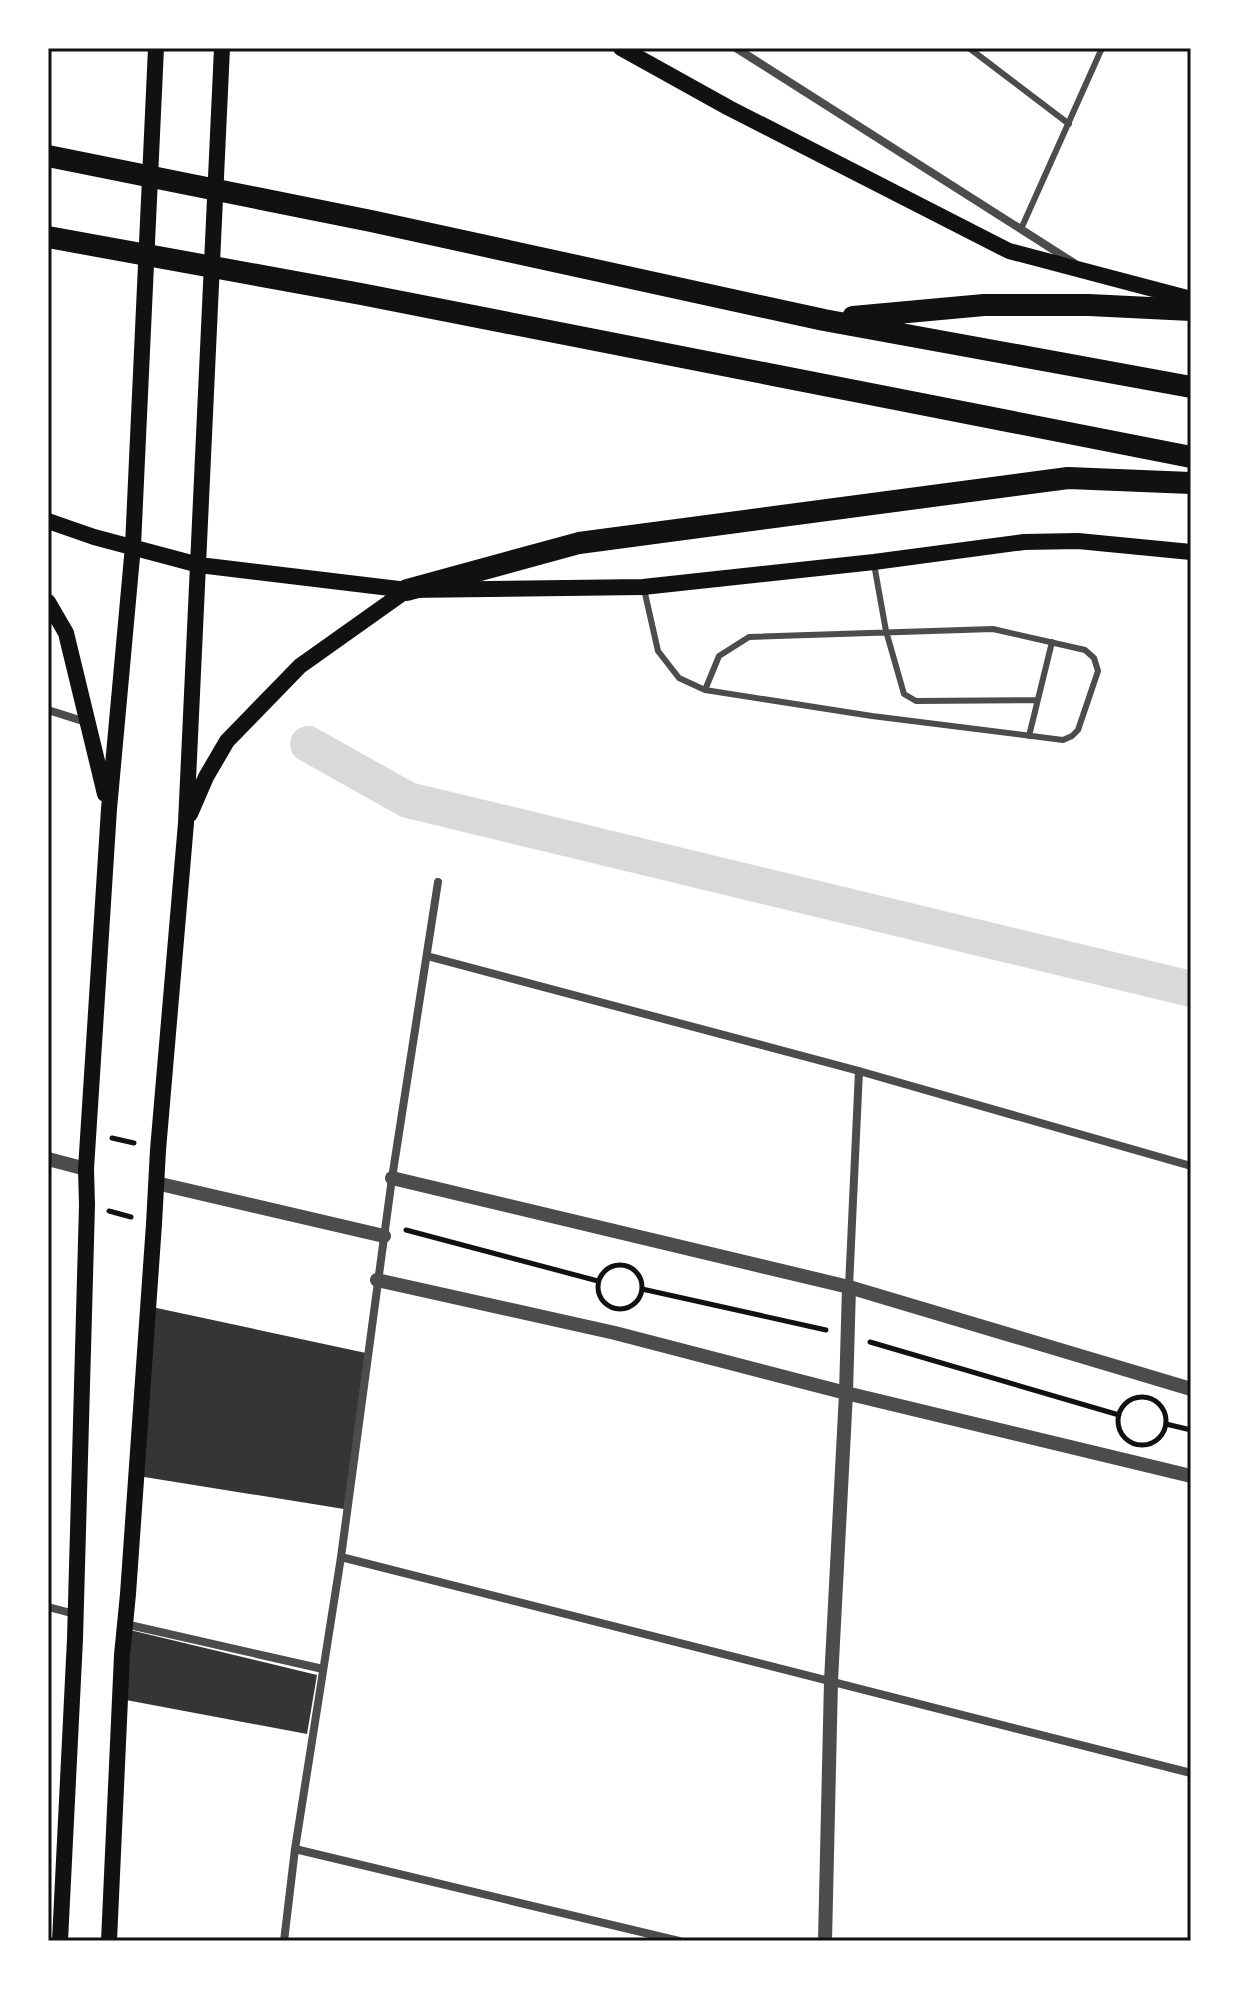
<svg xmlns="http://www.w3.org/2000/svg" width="1239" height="1989" font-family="Raleway,sans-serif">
<rect width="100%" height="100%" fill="#fff"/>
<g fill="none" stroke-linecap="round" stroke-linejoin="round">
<path stroke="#d9d9d9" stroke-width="36" d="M308 744 408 800 1191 989"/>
</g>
<path fill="#353535" d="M152 1307 366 1353 344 1509 138 1476Z
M130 1630 317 1675 307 1734 126 1700Z"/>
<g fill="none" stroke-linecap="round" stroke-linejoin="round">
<path stroke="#111" stroke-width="5" d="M112 1138 134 1143
M109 1211 131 1217
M406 1230 598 1281
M598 1287a22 22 0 1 1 44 0a22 22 0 1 1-44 0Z
M642 1289 826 1330
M870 1342 1119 1415
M1118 1421a24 24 0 1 1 48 0a24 24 0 1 1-48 0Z
M1166 1424 1191 1430"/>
<path stroke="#4c4c4c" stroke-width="6" d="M969 48 1069 124
M1021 229 1102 48
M874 564 886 631 904 694 916 701 1037 700
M644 589 658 651 679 678 705 690 872 716 1063 740 1072 736 1078 730 1098 671 1094 658 1085 650 993 629 749 637 719 656 705 690
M1029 736 1052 642"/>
<path stroke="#4c4c4c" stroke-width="8" d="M736 48 1074 263
M48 710 89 723
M427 956 859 1071 1191 1166
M849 1287 859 1071
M341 1557 1191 1773
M48 1607 75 1614
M125 1624 323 1669
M295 1849 679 1941
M284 1941 295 1849 341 1557 392 1178 438 882"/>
<path stroke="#4c4c4c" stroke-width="14" d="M48 1159 86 1169
M392 1178 849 1287 1191 1389
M156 1183 384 1236
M377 1280 615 1333 846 1393 1191 1476
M825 1941 831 1681 846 1393 849 1287"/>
<path stroke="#111" stroke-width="16" d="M621 48 729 108 1009 251 1191 299
M48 521 94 537 199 565 407 590 643 587 874 562 1024 542 1078 541 1191 552
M48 602 66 633 105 794
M190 814 206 777 227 741 300 666 407 590
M60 1941 75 1639 87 1205 86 1169 109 809 133 546 156 48
M109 1941 122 1655 128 1594 154 1224 158 1150 186 823 222 48"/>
<path stroke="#111" stroke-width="22" d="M48 156 371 221 824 320 1191 387
M48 237 361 294 1191 457
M853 317 984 305H1089L1191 310
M407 590 579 543 1068 478 1191 483"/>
</g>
<rect width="1239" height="1989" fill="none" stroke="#ffffff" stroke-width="100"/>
<rect x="50" y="50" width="1139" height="1889" fill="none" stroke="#111" stroke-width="3"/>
</svg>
